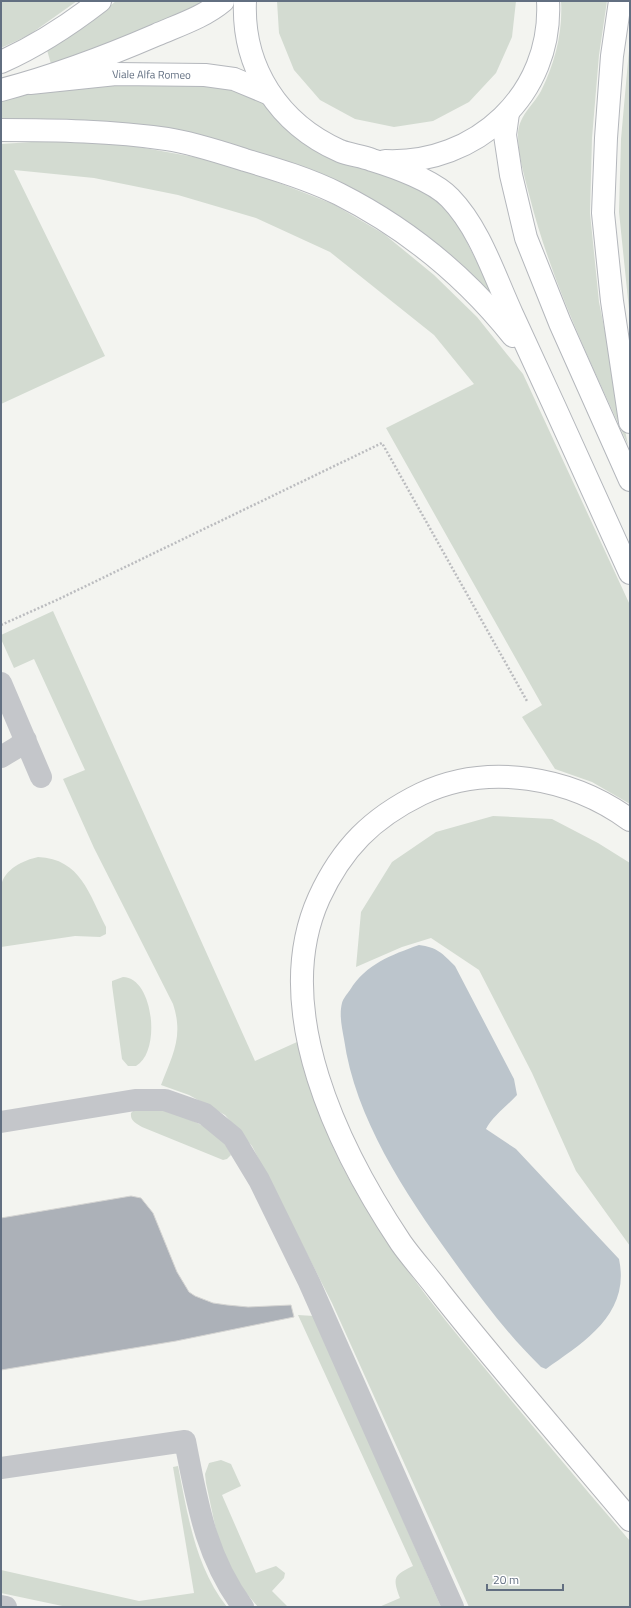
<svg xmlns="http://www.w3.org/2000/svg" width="631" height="1608" font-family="'Titillium Web',sans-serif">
<rect width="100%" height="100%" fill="#f3f4f0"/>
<path fill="#d3dbd1" d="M1 1H77L29 35 1 48Z
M116 1H210L98 50 51 64 47 50 87 25Z
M277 1H516L512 37 496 73 469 102 433 121 394 127 355 119 320 100 294 70 279 33Z
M561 1H607L599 55 592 138 590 213 599 302 628 445C592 365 552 284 530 198 525 178 518 156 518 136 518 116 532 107 541 91 555 63 563 32 561 1Z
M630 39V319L619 212 621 139Z
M166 83 231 88 264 102 369 169 428 193 443 204 455 219 497 301 451 256 397 217 279 160 1 121V97C56 88 111 84 166 83Z
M62 140 117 143 211 160 269 179 333 204 384 234 434 275 477 317 523 374 630 605V804L592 782 555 769 522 717 542 705 386 428 474 384 434 335 330 252 256 218 178 195 94 178 14 170 105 356 1 404V144Z
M53 611 255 1061 297 1042C310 1085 323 1130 344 1170 384 1245 433 1306 487 1371 534 1428 582 1485 630 1541V1607H469L332 1303 252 1146 225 1115 189 1095 161 1085C172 1056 184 1037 173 1004L94 848 63 779 85 770 34 659 14 668 1 639V635Z
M493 816 552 819 598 843 630 863V1246L576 1171 532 1073 479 970 431 938 402 947 356 967 361 912 392 862 436 832Z
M38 857C81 859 89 894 106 927V934L100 937 75 936 1 947C1 930 0 901 1 886 4 869 24 860 38 857Z
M123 977C153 977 162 1051 136 1066H128L122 1059 112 985V981Z
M155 1108C183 1117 219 1125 231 1155L227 1159 223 1160 142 1127C136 1123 130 1121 131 1113L133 1111Z
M298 1315 314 1316 441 1607H379L400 1598C392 1577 394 1575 413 1566Z
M221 1460 231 1464 241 1486 222 1495 256 1573 276 1566 285 1573 284 1578 272 1591 288 1607H258L242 1588 220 1549 206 1483 205 1474 209 1463Z
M178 1466C188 1516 195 1566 227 1607H67L1 1593V1570L139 1601 194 1593 173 1467Z"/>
<path fill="#bcc5cc" d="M419 945C437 947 443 954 455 966L514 1079 517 1095C507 1106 492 1117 486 1129L516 1149 619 1259C631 1315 582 1343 546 1369L541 1367C507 1334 479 1296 451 1257 405 1193 355 1118 344 1039 342 1028 339 1015 342 1003 343 999 347 994 350 990 366 964 391 955 419 945Z"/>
<path fill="#acb1b8" stroke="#d5d5d3" d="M131 1196 141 1198 153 1213 177 1272 189 1292 195 1296 213 1303 227 1305 248 1307 291 1305 294 1317 176 1341 1 1370V1218Z"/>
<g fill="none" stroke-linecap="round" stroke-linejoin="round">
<defs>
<g id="major">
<path d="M245 1C242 68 279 124 340 151 350 155 362 156 372 160 395 167 434 181 450 198 480 229 494 275 512 314 552 400 591 487 630 573"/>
<path d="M620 1 612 56 606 138 603 213 612 301 630 422"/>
<path d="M1 62C37 46 69 25 100 1"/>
<path id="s1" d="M30 83 116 74 205 75 234 79 270 94"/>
<path d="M1 90C54 76 105 57 156 35 179 25 204 17 223 1"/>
<path d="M508 113 505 135 511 175 526 238 560 323 630 480"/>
<path d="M1 130C56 130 112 131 167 139 193 143 220 152 245 160 276 169 309 179 339 194 406 228 466 277 513 336"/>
<path d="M385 161C476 165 553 94 548 1"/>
</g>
<path id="highway" d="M630 820C571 777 488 762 421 794 372 818 342 848 319 898 269 1009 339 1150 401 1243 413 1260 427 1275 439 1291 464 1323 490 1354 516 1385 554 1430 592 1475 630 1520"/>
</defs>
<use href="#major" stroke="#b4b7bc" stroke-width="24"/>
<use href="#highway" stroke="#b4b6ba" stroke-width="24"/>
<path stroke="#bbbcbf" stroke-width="2.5" stroke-dasharray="2 2" stroke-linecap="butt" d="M1 625 59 599 382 443 527 701"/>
<path stroke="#c4c6ca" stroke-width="22" d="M1 683 41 777
M1 757 16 748 26 740
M1 1122 135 1100H165L205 1114 233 1137 259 1180 309 1282 453 1607
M1 1468 185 1441C197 1501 205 1556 243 1607
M1 1606 6 1607"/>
<use href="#major" stroke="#fff" stroke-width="22"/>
<use href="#highway" stroke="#fff" stroke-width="22"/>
</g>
<g text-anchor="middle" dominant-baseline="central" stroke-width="4" stroke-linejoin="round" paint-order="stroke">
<g font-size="11" fill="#626f81" stroke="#fff">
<text stroke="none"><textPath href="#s1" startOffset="122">Viale Alfa Romeo</textPath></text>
</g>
</g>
<rect width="631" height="1608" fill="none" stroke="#626f81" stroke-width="4"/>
<path d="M487 1584v6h76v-6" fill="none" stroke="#626f81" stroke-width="2"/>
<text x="493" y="1584" font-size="12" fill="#626f81" stroke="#ffffff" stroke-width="3" paint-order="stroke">20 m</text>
</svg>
